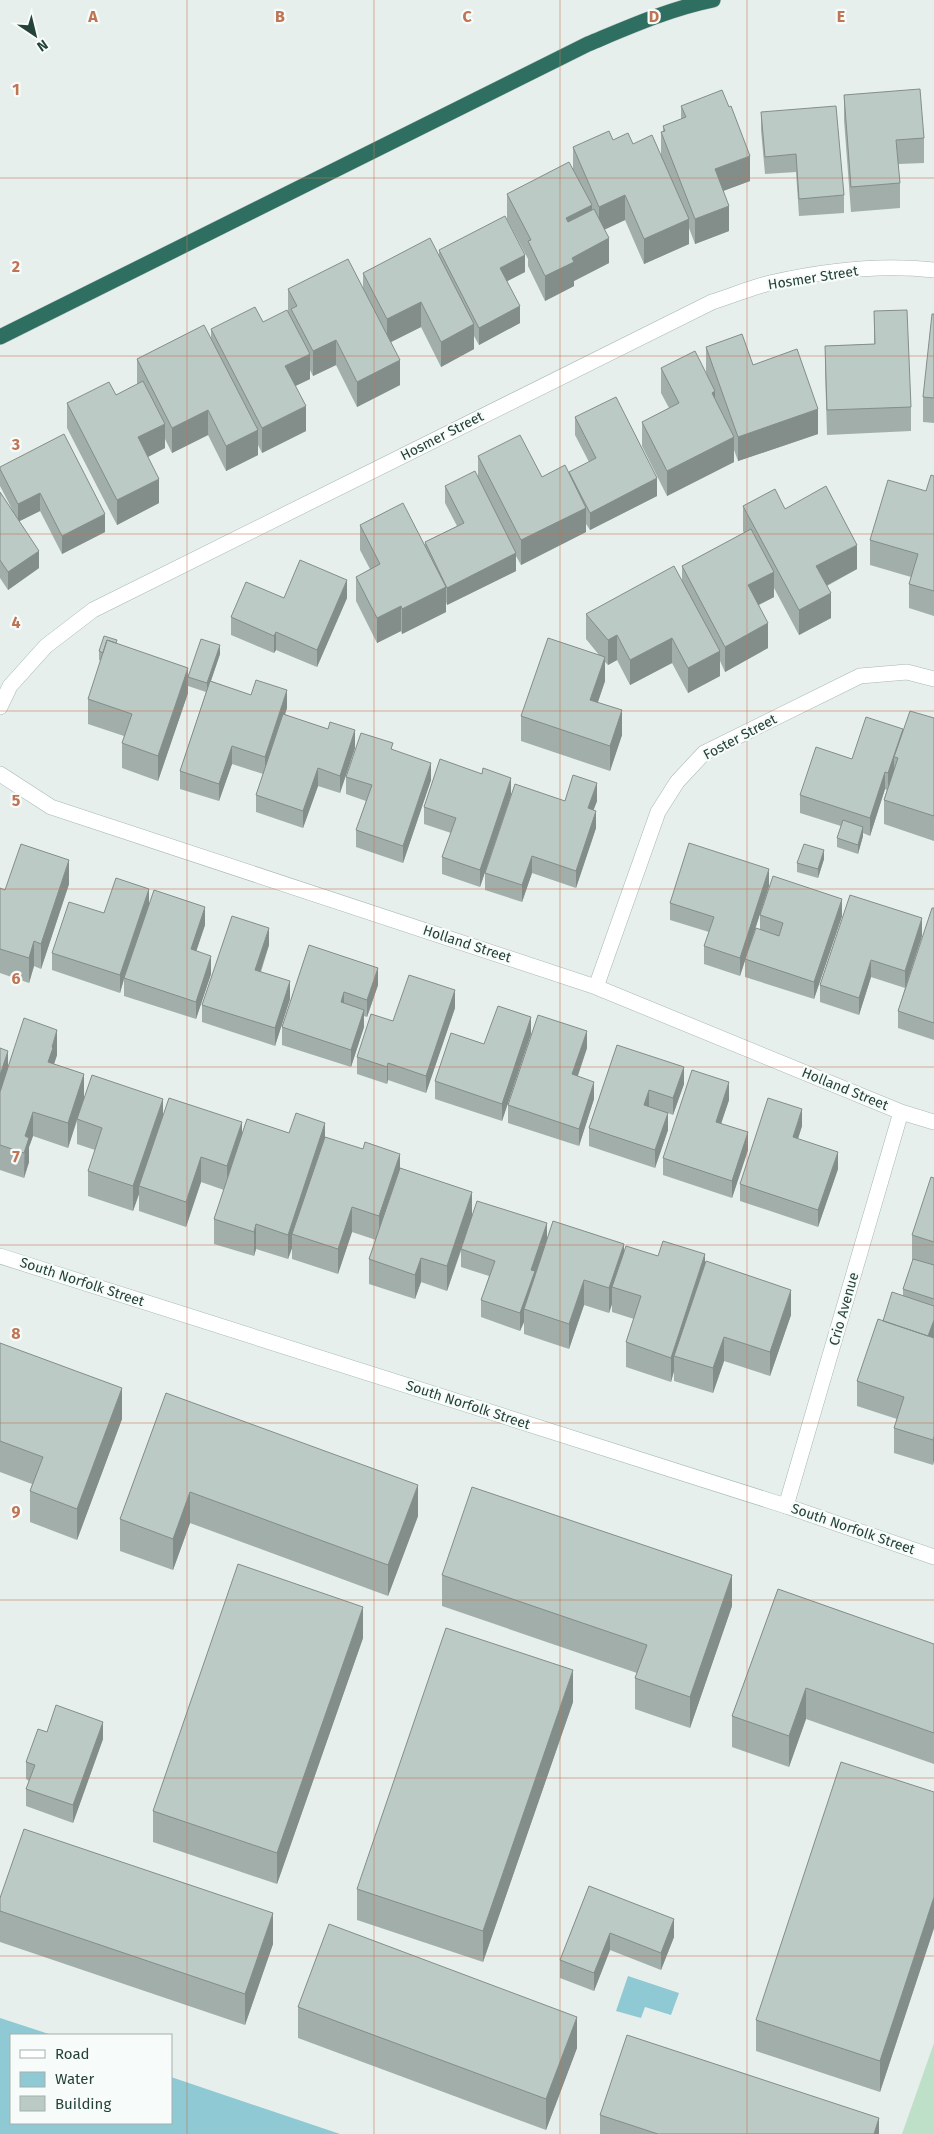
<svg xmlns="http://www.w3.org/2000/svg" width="934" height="2134" font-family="'Fira Sans',sans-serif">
<rect width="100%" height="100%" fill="#e6efeb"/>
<path fill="#bfe0c8" d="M934 2043V2134H902Z"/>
<path fill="#8ec9d4" d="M628 1976 679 1993 671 2015 645 2007 641 2018 616 2011Z
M0 2018 52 2035H11V2123H171V2077L340 2134H0Z"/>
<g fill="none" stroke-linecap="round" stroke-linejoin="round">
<defs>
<path id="minor" d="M0 707 10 686 46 646 93 610 712 302C731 296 750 288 770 283 822 271 881 264 934 270
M0 774 51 807 596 987 901 1112 934 1122
M596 987 658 812 677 782 704 753 860 676 907 672 934 679
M786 1506 901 1112"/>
<path id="secondary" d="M0 1256 786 1506 934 1557"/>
<path id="motorway" d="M0 337 588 44C629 27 669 9 713 0"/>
</defs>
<use href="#minor" stroke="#a8b8b2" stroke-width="16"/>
<use href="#secondary" stroke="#a4bbb3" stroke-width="16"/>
<use href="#motorway" stroke="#c2cac8" stroke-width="16"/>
<use href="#minor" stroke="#fff" stroke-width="15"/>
<use href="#secondary" stroke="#fff" stroke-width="15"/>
<use href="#motorway" stroke="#2f6f62" stroke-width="15"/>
</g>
<path fill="#a1aea9" d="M844 95 924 138V163L898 164 900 183V208L851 212 844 120Z
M681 106 750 181 723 191 729 231 695 244 689 228V244L644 264 625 220 604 230 609 263 574 281V286L545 301 528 266V259L507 219V194L573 168V147L613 140 633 144 661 156V132H663V126L681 119Z
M761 112 844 195V213L799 216 796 172 765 174 761 130Z
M439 250 525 272 507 281 520 323 479 345 474 336V349L441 367 421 327 391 342 400 385 357 407 336 365 313 376 310 370V379L295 386 306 431 262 453 258 445V455L226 471 208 435 172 453 165 439V448L148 457 159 503 117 525 67 428V403L116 395 137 385V359L211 338V329L263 322 288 313V289L363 288V273L439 255Z
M874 311 911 407V431L827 435 825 371V346L874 344Z
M934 314V423L923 422V397Z
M706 347 753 365 818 434 738 461 734 450V462L667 496 642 446V422L669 408 661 393V368L707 375 706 372Z
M575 417 657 496 590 530 586 524V532L521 565 516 556V571L447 605 446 602V612L402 634 401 631 377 643 356 601V577L370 569 360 550V525L425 545V542L457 526 445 503V486L478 477V456L542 477 569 473 589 462 575 435Z
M0 467 105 532 62 554 40 511 19 521 39 568 8 590 0 578V492L13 511 0 486Z
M934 476V616L909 608V584L911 577 870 565V540L926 491Z
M743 506 785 509 857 569 827 586 831 618 799 635 774 588V597L759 605 768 648 725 672 720 661V676L688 693 672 663 630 685 617 660 608 665 605 662V681L598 702 622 735 610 771 521 741V716L599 655 586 639V614L682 581V566L744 533 743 531Z
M284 598H347L317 667 276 650 274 653 231 635V617Z
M117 644 188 676 220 654 211 681 287 708 285 714 355 748 340 793 318 786 303 828 256 812V795L263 774 232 764 219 801 180 789V771L206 692 188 686V693L158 781 122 768V743L124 736 88 724V699L101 661 99 660V651Z
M934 718V841L884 824V800L887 790 885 789 870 836 863 833V836L858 854 837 847V838L841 826 800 813V795L903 733Z
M393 750 431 780 403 863 356 847V830L366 801 346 794V777Z
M511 795 480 887 442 874V857L451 833 424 824V807Z
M565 801H597L593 810 596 828 576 888 532 873 522 902 485 890V873Z
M824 859 818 878 797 872V863Z
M69 884 41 969 34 966 29 983 0 973V888L5 890Z
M769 886 740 976 704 964V946L709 932 670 920V903Z
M149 904 205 925 196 951 211 974 196 1019 124 996V980L120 993 52 970V953L104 913Z
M934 908V1040L898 1028V1011L905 988 871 977 859 1015 820 1002V985L922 936 908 980Z
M760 915 842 916 814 999 745 977V959L760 930Z
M269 945 261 972 290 999 275 1046 202 1022V1005Z
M309 945 378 985 367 1017 364 1016V1027L351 1067 282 1045V1027Z
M455 1008 426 1093 388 1080 387 1084 357 1074V1057L393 1021Z
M531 1034 502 1121 435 1099V1081L484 1044Z
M617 1045 684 1084 673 1115 668 1113V1130L655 1168 589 1146V1128Z
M0 1048 8 1067 57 1055 54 1064 84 1097 242 1136 289 1133 325 1137 400 1168 472 1215 547 1240 624 1252 705 1262 791 1315 770 1376 724 1361 713 1393 674 1381V1371L671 1382 626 1367V1342L634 1319 612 1312V1304L609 1313 584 1305 569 1349 524 1334V1322L520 1331 481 1317V1300L489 1276 461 1267V1251L447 1291 421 1282 415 1299 369 1284V1259L376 1240 352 1232 338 1274 292 1259V1248L288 1259 256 1249 254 1256 214 1244V1219L224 1190 201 1182 186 1227 139 1211V1194L133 1211 88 1196V1171L95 1150 77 1144V1121L68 1148 33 1136 29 1147V1162L24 1178 0 1170Z
M587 1048 578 1076 594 1099 579 1146 508 1123V1105Z
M729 1100 721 1123 748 1150 732 1198 663 1175V1158Z
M802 1126 798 1139 838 1169 818 1227 740 1201V1184Z
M934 1178V1460L933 1465 894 1453V1428L897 1419 857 1406V1381L883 1321 903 1296V1289L913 1260H912V1235Z
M0 1343 122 1419 77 1540 30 1522V1491L32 1484 0 1472Z
M166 1393 418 1516 388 1596 190 1523 173 1570 120 1551V1519Z
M442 1575 732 1606 690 1728 635 1709V1678L637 1673 442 1606Z
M778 1589 934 1644V1764L806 1719 789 1767 732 1747V1716Z
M363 1638 277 1884 153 1842V1811Z
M573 1702 483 1962 357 1920V1889Z
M47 1732 103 1739 73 1823 26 1806V1789L29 1781 26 1779V1762Z
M934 1792V1928L880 2092 756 2051V2020Z
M589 1886 674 1937 661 1970 610 1950 594 1991 560 1978V1960Z
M0 1898 273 1944 245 2025 0 1942Z
M298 2007 577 2048 546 2130 298 2038Z
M600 2115 879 2134H600Z"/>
<path fill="#838d89" d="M750 156V181L715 194V169Z
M625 195V220L599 232V207Z
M592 205V230L566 243V218Z
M729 206V231L695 244V219Z
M689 219V244L644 264V239Z
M609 238V263L574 281V286L545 301V276L572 258Z
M525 255V272L500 285V268Z
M421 302V327L387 344V319Z
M520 306V323L479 345V328Z
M474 324V349L441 367V342Z
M336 340V365L313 376V351Z
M310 354V379L285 391V366Z
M400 360V385L357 407V382Z
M715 391V416L712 393Z
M306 406V431L262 453V428Z
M818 409V434L738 461V437Z
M208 410V435L172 453V428Z
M165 424V448L138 462V437Z
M258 430V455L226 471V446Z
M734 437V462L667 496V471Z
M657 478V496L590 530V513Z
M159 479V503L117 525V500Z
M40 493V511L18 522V504Z
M586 508V532L521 565V540Z
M105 514V532L62 554V536Z
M857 545V569L816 591V566Z
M39 551V568L8 590V572Z
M516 553V571L447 605V588Z
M774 572V597L748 610V585Z
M347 580V598L317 667V650Z
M446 587V612L402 634V609Z
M831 593V618L799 635V610Z
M401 606V631L377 643V618Z
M768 623V648L725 672V647Z
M276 632V650L274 653V636Z
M617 635V660L608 665V640Z
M672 638V663L630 685V660Z
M220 645V654L207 692V683Z
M720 651V676L688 693V668Z
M605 657V681L590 725V700Z
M188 668V693L158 781V756Z
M287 690V708L265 774V757Z
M622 710V735L610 771V746Z
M903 729V746L898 758 894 757V771L888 790V773Z
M355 730V748L340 793V776Z
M232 746V764L219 801V784Z
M431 763V780L403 863V846Z
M318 768V786L303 828V811Z
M885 772V789L870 836V818Z
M511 778V795L480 887V870Z
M597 783V801L588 825V808Z
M596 811V828L576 888V871Z
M863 827V836L858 854V845Z
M824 850V859L818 878V869Z
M532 856V873L522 902V885Z
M69 860V884L41 969V944Z
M769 869V886L740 976V958Z
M149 889V907L124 978 120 993V975Z
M842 899V916L814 999V982Z
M205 907V925L191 967V949Z
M922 918V936L905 988V971Z
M269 928V945L255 987V970Z
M34 941V966L29 983V958Z
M211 956V974L196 1019V1002Z
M871 960V977L859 1015V998Z
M378 968V985L367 1017V1000Z
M290 981V999L275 1046V1028Z
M455 990V1008L426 1093V1076Z
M344 992V1009L341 1002Z
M364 1010V1027L351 1067V1050Z
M531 1017V1034L502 1121V1104Z
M57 1030V1055L53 1067 48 1062 52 1047Z
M587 1031V1048L572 1092V1074Z
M8 1051V1075L0 1100V1075Z
M388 1063V1080L387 1084V1067Z
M684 1067V1084L673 1115V1098Z
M84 1074V1099L77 1119 68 1148V1123Z
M594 1082V1099L579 1146V1129Z
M729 1082V1100L716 1139V1122Z
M649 1090V1107L644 1105Z
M163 1099V1123L139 1186V1194L133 1211V1186Z
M802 1109V1126L793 1154V1137Z
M33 1112V1136L29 1147V1162L24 1178 25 1136Z
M668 1113V1130L655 1168V1150Z
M242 1122V1147L227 1190V1166Z
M325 1123V1148L292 1234V1248L288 1259V1235Z
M748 1132V1150L732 1198V1181Z
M838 1152V1169L818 1227V1210Z
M400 1154V1179L379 1241V1216Z
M201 1157V1182L186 1227V1202Z
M472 1192V1216L447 1291V1266Z
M352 1207V1232L338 1274V1249Z
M547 1223V1241L524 1309V1322L520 1331V1313L531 1270Z
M256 1224V1249L254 1256V1232Z
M624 1244V1269L612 1287V1304L609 1313V1288Z
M705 1254V1279L674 1356V1371L671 1382V1358Z
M421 1258V1282L415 1299V1275Z
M584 1280V1305L569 1349V1324Z
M791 1290V1315L770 1376V1352Z
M934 1320V1337L928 1355V1337Z
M724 1337V1361L713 1393V1368Z
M122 1388V1419L77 1540V1509Z
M934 1436V1460L933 1465V1440Z
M418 1485V1516L388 1596V1565Z
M190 1492V1523L173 1570V1539Z
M732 1575V1606L690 1728V1697Z
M363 1607V1638L277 1884V1853Z
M573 1670V1702L483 1962V1931Z
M806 1688V1719L789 1767V1736Z
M103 1722V1739L73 1823V1805Z
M934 1897V1928L880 2092V2061Z
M273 1913V1944L245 2025V1994Z
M674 1919V1937L661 1970V1953Z
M610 1933V1950L594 1991V1973Z
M577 2017V2048L546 2130V2099Z
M879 2118V2134H874Z"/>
<path fill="#bbcac4" stroke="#838d89" d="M920 89 924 138 896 140 900 183 851 187 844 95Z
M722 90 729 107 731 106 750 156 715 169 729 206 695 219 661 132 665 131 663 126 686 117 681 106Z
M836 106 844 195 799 199 796 154 765 157 761 112Z
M609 131 613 140 628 133 633 144 652 135 689 219 644 239 625 195 599 207 573 147Z
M569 162 592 205 566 218 568 222 594 209 609 238 572 258 574 262 545 276 528 241 531 240 507 194Z
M505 216 525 255 500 268 520 306 479 328 439 250Z
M430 238 474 324 441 342 421 302 387 319 363 273Z
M348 259 400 360 357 382 336 340 313 351 291 309 297 306 288 289Z
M255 307 263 322 287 310 310 354 285 366 306 406 262 428 211 329Z
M907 310 911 407 827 410 825 346 875 344 874 311Z
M932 314H934V398L923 397Z
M204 325 258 430 226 446 208 410 172 428 137 359Z
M742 334 753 365 797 349 818 409 738 437 706 347Z
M695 351 715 391 712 393 734 437 667 471 642 422 679 403 661 368Z
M143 381 165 424 138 437 159 479 117 500 67 403 109 382 116 395Z
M616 397 657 478 590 513 569 472 596 458 575 417Z
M64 434 105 514 62 536 40 493 18 504 0 469V467Z
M520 435 542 477 565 465 586 508 521 540 478 456Z
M475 471 516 553 447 588 425 542 464 523 445 486Z
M931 475 934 476V591L909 584 918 554 870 540 888 480 926 491Z
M826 486 857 545 816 566 831 593 799 610 743 506 775 489 785 509Z
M0 492 39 551 8 572 0 560Z
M403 503 446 587 402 609 401 606 377 618 356 577 380 564 360 525Z
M751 529 774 572 748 585 768 623 725 647 682 566Z
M300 560 347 580 317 650 276 632 274 636 231 617 246 582 284 598Z
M674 566 720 651 688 668 672 638 630 660 617 635 608 640 586 614Z
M104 636 117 640 116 643 107 640 103 653 99 651Z
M548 638 605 657 590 700 622 710 610 746 521 716Z
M201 639 220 645 207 683 188 677Z
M107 640 188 668 158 756 122 743 132 714 88 699Z
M256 680 287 690 265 757 232 746 219 784 180 771 210 681 251 695Z
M910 711 934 718V816L884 800 898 758 894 757Z
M283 714 328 729 330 722 355 730 340 776 318 768 303 811 256 795Z
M866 717 903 729 888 773 885 772 870 818 800 795 816 747 852 759Z
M361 733 393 743 391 749 431 763 403 846 356 830 372 785 346 777Z
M440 759 482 774 483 768 511 778 480 870 442 857 456 818 424 807Z
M573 775 597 783 588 808 596 811 576 871 532 856 522 885 485 873 515 784 565 801Z
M843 820 863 827 858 845 837 838Z
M689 843 769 869 740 958 704 946 714 917 670 903Z
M21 844 69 860 41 944 34 941 29 958 0 949V888L5 890Z
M804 844 824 850 818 869 797 863Z
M773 876 842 899 814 982 745 959 756 928 779 936 783 923 760 915Z
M116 878 149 889 120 975 52 953 69 902 104 913Z
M154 890 205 907 191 949 211 956 196 1002 124 978Z
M850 895 922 918 905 971 871 960 859 998 820 985Z
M932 908H934V1023L898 1011Z
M232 916 269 928 255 970 290 981 275 1028 202 1005Z
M309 945 378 968 367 1000 344 992 341 1002 364 1010 351 1050 282 1027Z
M409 975 455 990 426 1076 388 1063 387 1067 357 1057 371 1014 393 1021Z
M498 1006 531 1017 502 1104 435 1081 451 1033 484 1044Z
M538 1015 587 1031 572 1074 594 1082 579 1129 508 1105Z
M24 1018 57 1030 52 1047 53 1048 48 1062 84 1074 68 1123 33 1112 25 1136 29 1138 24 1153 0 1145V1092Z
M617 1045 684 1067 673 1098 649 1090 644 1105 668 1113 655 1150 589 1128Z
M0 1048 8 1051 0 1075Z
M692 1070 729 1082 716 1122 748 1132 732 1181 663 1158Z
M92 1075 163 1099 133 1186 88 1171 102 1128 77 1119Z
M169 1098 242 1122 227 1166 201 1157 186 1202 139 1186Z
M768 1098 802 1109 793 1137 838 1152 818 1210 740 1184Z
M296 1113 325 1123 288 1235 256 1224 254 1232 214 1219 247 1119 289 1133Z
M325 1137 363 1149 365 1142 400 1154 379 1216 352 1207 338 1249 292 1234Z
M400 1168 472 1192 447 1266 421 1258 415 1275 369 1259Z
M931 1177 934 1178V1242L912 1235Z
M477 1201 547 1223 531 1270 535 1271 520 1313 481 1300 495 1261 461 1249Z
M553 1221 624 1244 609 1288 584 1280 569 1324 524 1309Z
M663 1241 705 1254 671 1358 626 1342 641 1296 612 1287 626 1246 658 1256Z
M913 1259 934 1265V1299L903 1289Z
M706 1261 791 1290 770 1352 724 1337 713 1368 674 1356Z
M892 1292 934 1306V1320L928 1336 883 1321Z
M878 1319 934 1338V1436L933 1440 894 1428 904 1397 857 1381Z
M0 1343 122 1388 77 1509 30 1491 43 1457 0 1441Z
M166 1393 418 1485 388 1565 190 1492 173 1539 120 1519Z
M472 1487 732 1575 690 1697 635 1678 647 1645 442 1575Z
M238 1564 363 1607 277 1853 153 1811Z
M778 1589 934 1644V1733L806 1688 789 1736 732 1716Z
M446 1628 573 1670 483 1931 357 1889Z
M56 1705 103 1722 73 1805 26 1789 35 1765 26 1762 38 1729 47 1732Z
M841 1762 934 1792V1897L880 2061 756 2020Z
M24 1829 273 1913 245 1994 0 1911V1898Z
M589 1886 674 1919 661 1953 610 1933 594 1973 560 1960Z
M329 1924 577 2017 546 2099 298 2007Z
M627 2035 879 2118 874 2134H658L600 2115Z"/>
<path fill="none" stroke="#c07456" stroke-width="1" stroke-opacity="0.55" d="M187 0V2134M374 0V2134M560 0V2134M747 0V2134M0 178H934M0 356H934M0 534H934M0 711H934M0 889H934M0 1067H934M0 1245H934M0 1423H934M0 1600H934M0 1778H934M0 1956H934"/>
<g text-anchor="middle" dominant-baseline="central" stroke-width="4.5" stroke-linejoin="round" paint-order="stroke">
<g font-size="14" fill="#24423a" stroke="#f7fbf9">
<text transform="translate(813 278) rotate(-9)">Hosmer Street</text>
<text transform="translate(442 436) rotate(-27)">Hosmer Street</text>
<text transform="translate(740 737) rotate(-28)">Foster Street</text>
<text transform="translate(467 944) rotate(18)">Holland Street</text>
<text transform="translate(845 1089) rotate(22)">Holland Street</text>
<text transform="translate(82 1282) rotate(18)">South Norfolk Street</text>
<text transform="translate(844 1309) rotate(-74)">Crio Avenue</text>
<text transform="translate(468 1405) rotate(18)">South Norfolk Street</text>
<text transform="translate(853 1529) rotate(19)">South Norfolk Street</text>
</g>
</g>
<g font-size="16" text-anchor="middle" font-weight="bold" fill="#c07456" stroke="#f7fbf9" stroke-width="4.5" stroke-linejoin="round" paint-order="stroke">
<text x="93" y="22">A</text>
<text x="280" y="22">B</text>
<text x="467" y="22">C</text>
<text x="654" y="22">D</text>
<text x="841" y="22">E</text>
<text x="16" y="95">1</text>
<text x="16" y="272">2</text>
<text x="16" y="450">3</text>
<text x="16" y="628">4</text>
<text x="16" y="806">5</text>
<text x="16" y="984">6</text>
<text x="16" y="1162">7</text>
<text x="16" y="1339">8</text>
<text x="16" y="1517">9</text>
</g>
<rect x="10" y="2034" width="162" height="90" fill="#f7fbf9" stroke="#a3b1ad"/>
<rect x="20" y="2050" width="25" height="8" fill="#ffffff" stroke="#a3b1ad"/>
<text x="55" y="2059" font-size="15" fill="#24423a">Road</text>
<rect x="20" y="2072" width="25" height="15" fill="#8ec9d4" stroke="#a3b1ad"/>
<text x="55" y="2084" font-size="15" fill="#24423a">Water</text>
<rect x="20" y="2096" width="25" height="15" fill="#bbcac4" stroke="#a3b1ad"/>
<text x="55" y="2109" font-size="15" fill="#24423a">Building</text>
<g transform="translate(35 35) rotate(145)" stroke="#f7fbf9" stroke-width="4" paint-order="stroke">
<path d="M0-4L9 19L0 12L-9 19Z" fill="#24423a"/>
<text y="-8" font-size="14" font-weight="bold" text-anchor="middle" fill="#24423a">N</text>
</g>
</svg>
